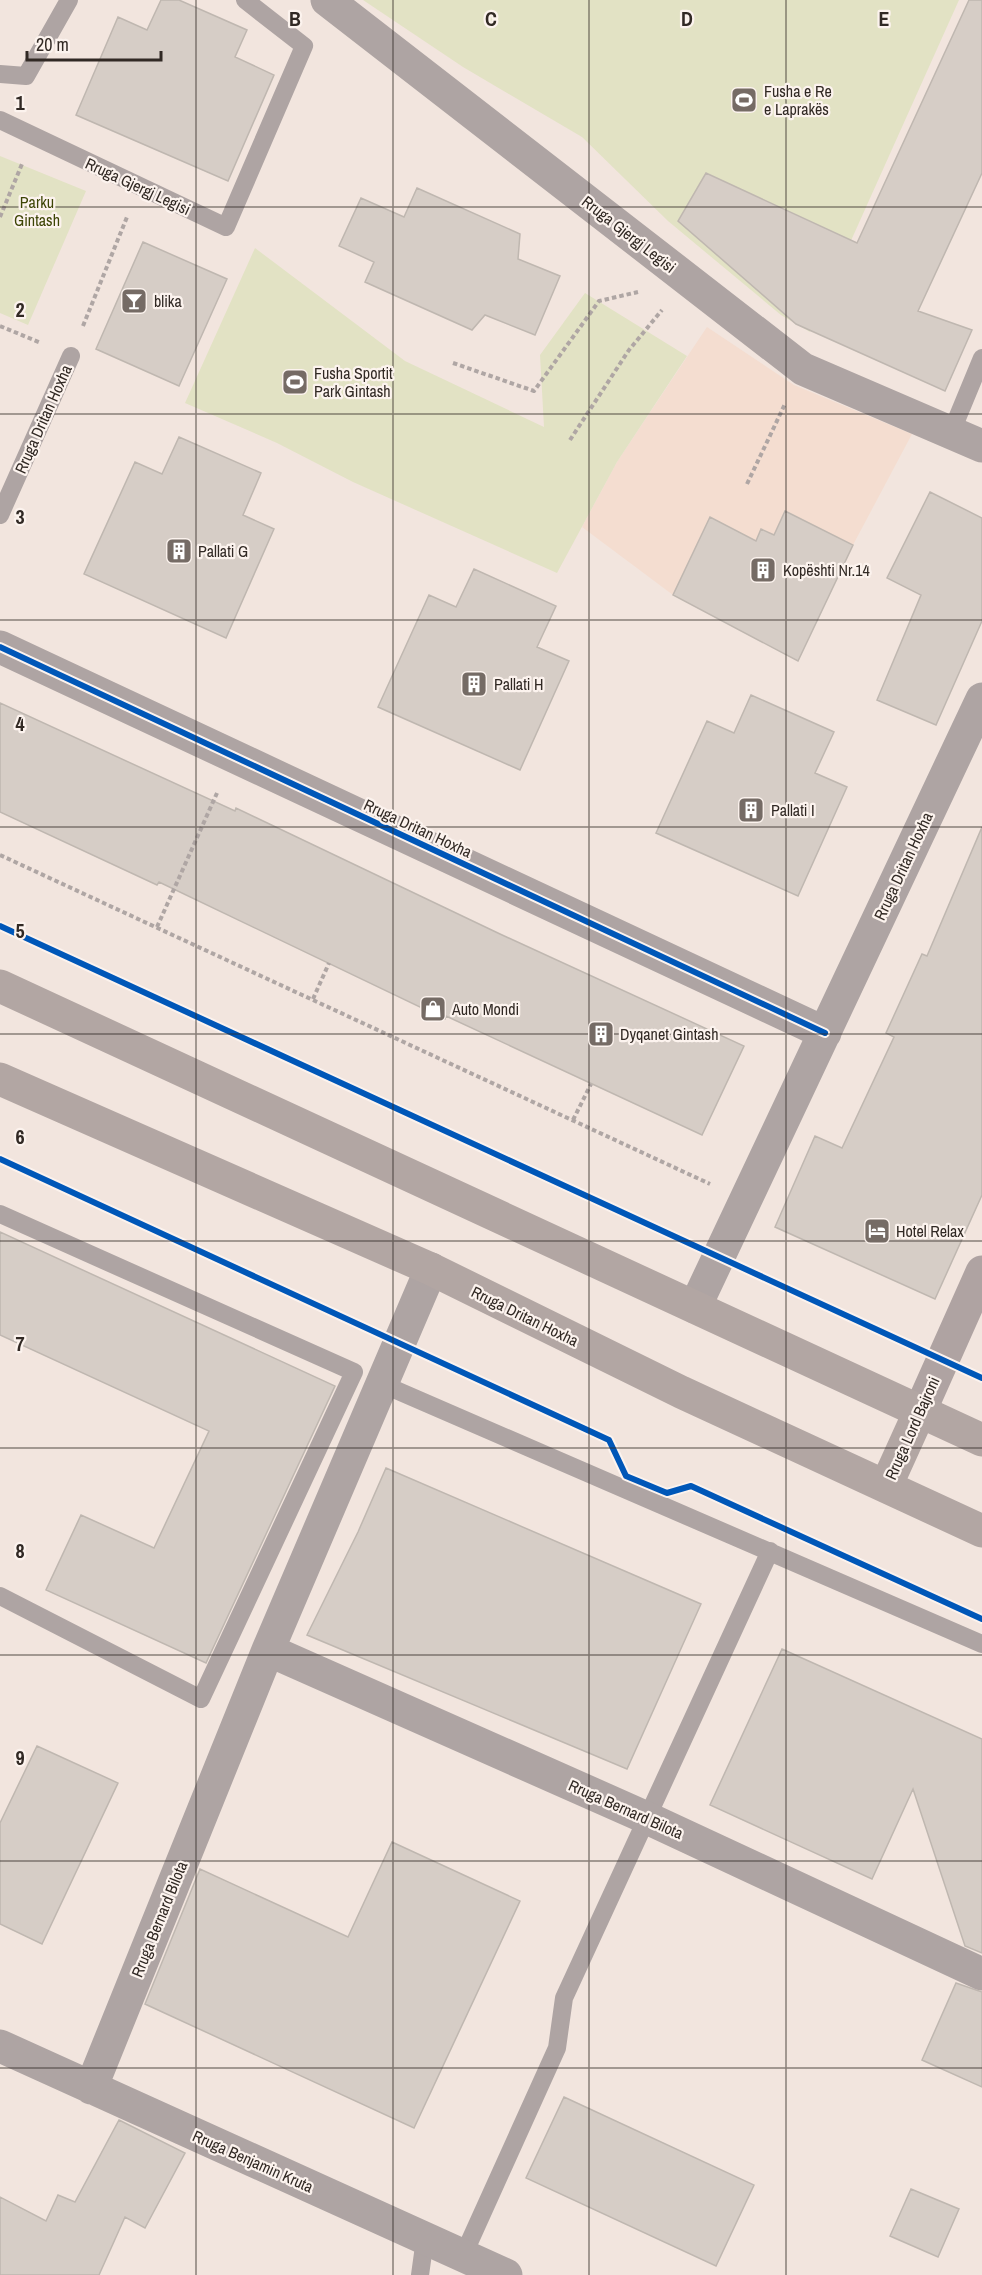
<svg xmlns="http://www.w3.org/2000/svg" width="982" height="2275" font-family="'Archivo Narrow',sans-serif">
<rect width="100%" height="100%" fill="#f2e5de"/>
<path fill="#f4ddd0" d="M707 327 794 385 912 434 853 545 798 661 673 595 582 527 617 462Z"/>
<path fill="#e2e2c4" d="M363 0H959L810 332 781 315 668 221 582 137 463 67Z
M0 156 86 191 28 325 0 313Z
M255 248 405 361 544 427 540 355 585 293 687 356 617 462 557 573 353 482 277 443 185 403Z"/>
<path fill="#d6cdc6" stroke="#bfb7b0" stroke-width="1.5" d="M161 0H179L247 30 235 57 274 75 228 181 76 115 118 17 147 30Z
M969 0H982V173L918 311 972 330 945 391 796 324 678 221 706 173 857 243Z
M417 188 520 234 518 259 560 276 535 335 485 315 472 330 365 282 374 262 339 246 361 198 404 217Z
M143 242 227 279 179 386 96 349Z
M179 437 261 473 243 515 274 529 226 638 84 574 135 462 162 474Z
M930 492 982 518V621L936 725 877 700 921 595 887 578Z
M785 511 853 545 798 661 673 595 710 517 756 541 761 529 774 535Z
M474 569 556 606 537 647 569 661 520 770 378 707 429 595 456 607Z
M751 695 834 732 815 773 847 787 798 896 656 833 707 721 734 733Z
M0 703 235 811 236 808 500 934 744 1046 702 1135 446 1016 445 1019 159 882 157 885 0 812Z
M982 827V1195L935 1299 775 1227 815 1136 842 1148 894 1037 886 1033 922 954 927 956Z
M0 1232 335 1386 206 1663 46 1590 81 1515 154 1548 209 1431 0 1335Z
M386 1468 701 1604 627 1769 307 1635 358 1532Z
M782 1649 982 1739V1953L965 1946 913 1789 872 1879 710 1805Z
M37 1746 118 1783 42 1944 0 1924V1823Z
M392 1842 520 1901 414 2128 145 2004 200 1869 348 1937Z
M956 1983 982 1992V2087L922 2060Z
M564 2097 754 2185 716 2266 526 2178Z
M119 2120 185 2153 145 2228 125 2217 99 2275H0V2197L46 2221 58 2195 75 2202Z
M911 2189 959 2209 938 2257 890 2236Z"/>
<g fill="none" stroke-linecap="round" stroke-linejoin="round">
<path stroke="#afa6a4" stroke-width="4" stroke-dasharray="4.5 3" stroke-linecap="butt" d="M0 217 22 164
M0 326 41 343
M83 326 127 217
M453 363 534 391 599 301 638 292
M570 440 629 350 662 310
M747 484 785 404
M0 855 710 1184
M157 927 217 793
M313 999 329 963
M573 1120 591 1084"/>
<path stroke="#aea4a3" stroke-width="18" d="M0 74 26 76 69 0
M0 120 226 227 304 46 245 0
M951 433 982 358
M0 515 71 356
M0 1214 354 1372 201 1699 0 1596
M382 1384 982 1644
M463 2256 557 2048 564 1998 770 1551
M420 2275 425 2239"/>
<path stroke="#aea4a3" stroke-width="33" d="M327 0 803 369 982 446
M0 647 825 1033
M695 1307 982 699
M268 1650 647 1818 982 1974
M0 2046 506 2275
M91 2088 268 1650 431 1269"/>
<path stroke="#afa3a2" stroke-width="33" d="M920 1411 982 1272"/>
<path stroke="#b2a6a3" stroke-width="33" d="M0 986 982 1440
M0 1079 431 1269 681 1392 982 1531
M886 1486 920 1411"/>
<defs>
<path id="cycleway" d="M0 647 825 1033
M0 926 982 1378
M0 1159 609 1440 626 1476 667 1493 691 1486 982 1619"/>
</defs>
<use href="#cycleway" stroke="#fcf3ee" stroke-width="10"/>
<use href="#cycleway" stroke="#0057b8" stroke-width="6"/>
</g>
<path fill="none" stroke="#312924" stroke-width="1.5" stroke-opacity="0.55" d="M196 0V2275M393 0V2275M589 0V2275M786 0V2275M0 207H982M0 414H982M0 620H982M0 827H982M0 1034H982M0 1241H982M0 1448H982M0 1655H982M0 1861H982M0 2068H982"/>
<defs>
<symbol id="stadium-square" viewBox="-11 -11 22 22"><rect x="-9" y="-9" width="18" height="18" rx="4" fill="#756b65" stroke="#fcf3ee"/><path d="M0-5a6.5 5 0 1 0 0 10a6.5 5 0 1 0 0-10ZM-3.5-1.8h7v3.6h-7Z" fill="#fff"/></symbol>
<symbol id="bar-square" viewBox="-11 -11 22 22"><rect x="-9" y="-9" width="18" height="18" rx="4" fill="#756b65" stroke="#fcf3ee"/><path d="M-6-5H6L.8 .8V4.5H3.5V6h-7V4.5H-.8V.8Z" fill="#fff"/></symbol>
<symbol id="building-square" viewBox="-11 -11 22 22"><rect x="-9" y="-9" width="18" height="18" rx="4" fill="#756b65" stroke="#fcf3ee"/><path d="M-4-6H4V6H1V3H-1V6H-4ZM-2.5-4.3h1.7v1.8h-1.7ZM.8-4.3h1.7v1.8H.8ZM-2.5-1h1.7V.8h-1.7ZM.8-1h1.7V.8H.8Z" fill="#fff"/></symbol>
<symbol id="shop-square" viewBox="-11 -11 22 22"><rect x="-9" y="-9" width="18" height="18" rx="4" fill="#756b65" stroke="#fcf3ee"/><path d="M-5-2.5h2.3a2.7 3.5 0 0 1 5.4 0H5L5.5 6h-11ZM-1.5-2.5h3a1.5 2.3 0 0 0-3 0Z" fill="#fff"/></symbol>
<symbol id="hotel-square" viewBox="-11 -11 22 22"><rect x="-9" y="-9" width="18" height="18" rx="4" fill="#756b65" stroke="#fcf3ee"/><path d="M-6-4.5h1.5V1H6V5H4.5V3h-9V5H-6ZM-4 0a1.8 1.8 0 1 1 3.6 0ZM.5 0V-2.5h3Q6-2.5 6 0Z" fill="#fff"/></symbol>
</defs>
<g fill-rule="evenodd">
<use href="#stadium-square" x="729" y="85" width="30" height="30"/>
<use href="#bar-square" x="119" y="286" width="30" height="30"/>
<use href="#stadium-square" x="280" y="367" width="30" height="30"/>
<use href="#building-square" x="164" y="536" width="30" height="30"/>
<use href="#building-square" x="748" y="555" width="30" height="30"/>
<use href="#building-square" x="459" y="669" width="30" height="30"/>
<use href="#building-square" x="736" y="795" width="30" height="30"/>
<use href="#shop-square" x="418" y="994" width="30" height="30"/>
<use href="#building-square" x="586" y="1019" width="30" height="30"/>
<use href="#hotel-square" x="862" y="1216" width="30" height="30"/>
</g>
<g text-anchor="middle" dominant-baseline="central" stroke-width="4.5" stroke-linejoin="round" paint-order="stroke">
<g font-size="16" fill="#312924" stroke="#fcf3ee" text-anchor="start">
<text x="764" y="91">Fusha e Re<tspan x="764" dy="18">e Laprakës</tspan></text>
<text x="154" y="301">blika</text>
<text x="314" y="373">Fusha Sportit<tspan x="314" dy="18">Park Gintash</tspan></text>
<text x="198" y="551">Pallati G</text>
<text x="783" y="570">Kopështi Nr.14</text>
<text x="494" y="684">Pallati H</text>
<text x="771" y="810">Pallati I</text>
<text x="452" y="1009">Auto Mondi</text>
<text x="620" y="1034">Dyqanet Gintash</text>
<text x="896" y="1231">Hotel Relax</text>
</g>
<g font-size="16" fill="#312924" stroke="#fcf3ee">
<text transform="translate(138 186) rotate(25)">Rruga Gjergj Legisi</text>
<text transform="translate(629 234) rotate(38)">Rruga Gjergj Legisi</text>
<text transform="translate(43 419) rotate(-66)">Rruga Dritan Hoxha</text>
<text transform="translate(418 828) rotate(25)">Rruga Dritan Hoxha</text>
<text transform="translate(903 866) rotate(-65)">Rruga Dritan Hoxha</text>
<text transform="translate(525 1316) rotate(26)">Rruga Dritan Hoxha</text>
<text transform="translate(912 1428) rotate(-66)">Rruga Lord Bajroni</text>
<text transform="translate(626 1809) rotate(24)">Rruga Bernard Bilota</text>
<text transform="translate(159 1919) rotate(-68)">Rruga Bernard Bilota</text>
<text transform="translate(253 2161) rotate(24)">Rruga Benjamin Kruta</text>
</g>
<g font-size="16" fill="#3d4505" stroke="#fcf3ee">
<text x="37" y="202">Parku<tspan x="37" dy="18">Gintash</tspan></text>
</g>
</g>
<g font-size="20" text-anchor="middle" font-weight="bold" fill="#312924" stroke="#fcf3ee" stroke-width="4.5" stroke-linejoin="round" paint-order="stroke">
<text x="295" y="26">B</text>
<text x="491" y="26">C</text>
<text x="687" y="26">D</text>
<text x="884" y="26">E</text>
<text x="20" y="110">1</text>
<text x="20" y="317">2</text>
<text x="20" y="524">3</text>
<text x="20" y="731">4</text>
<text x="20" y="938">5</text>
<text x="20" y="1144">6</text>
<text x="20" y="1351">7</text>
<text x="20" y="1558">8</text>
<text x="20" y="1765">9</text>
</g>
<path d="M27 51v9h134v-9" fill="none" stroke="#312924" stroke-width="3"/>
<text x="36" y="51" font-size="18" fill="#312924" stroke="#fcf3ee" stroke-width="4.5" paint-order="stroke">20 m</text>
</svg>
